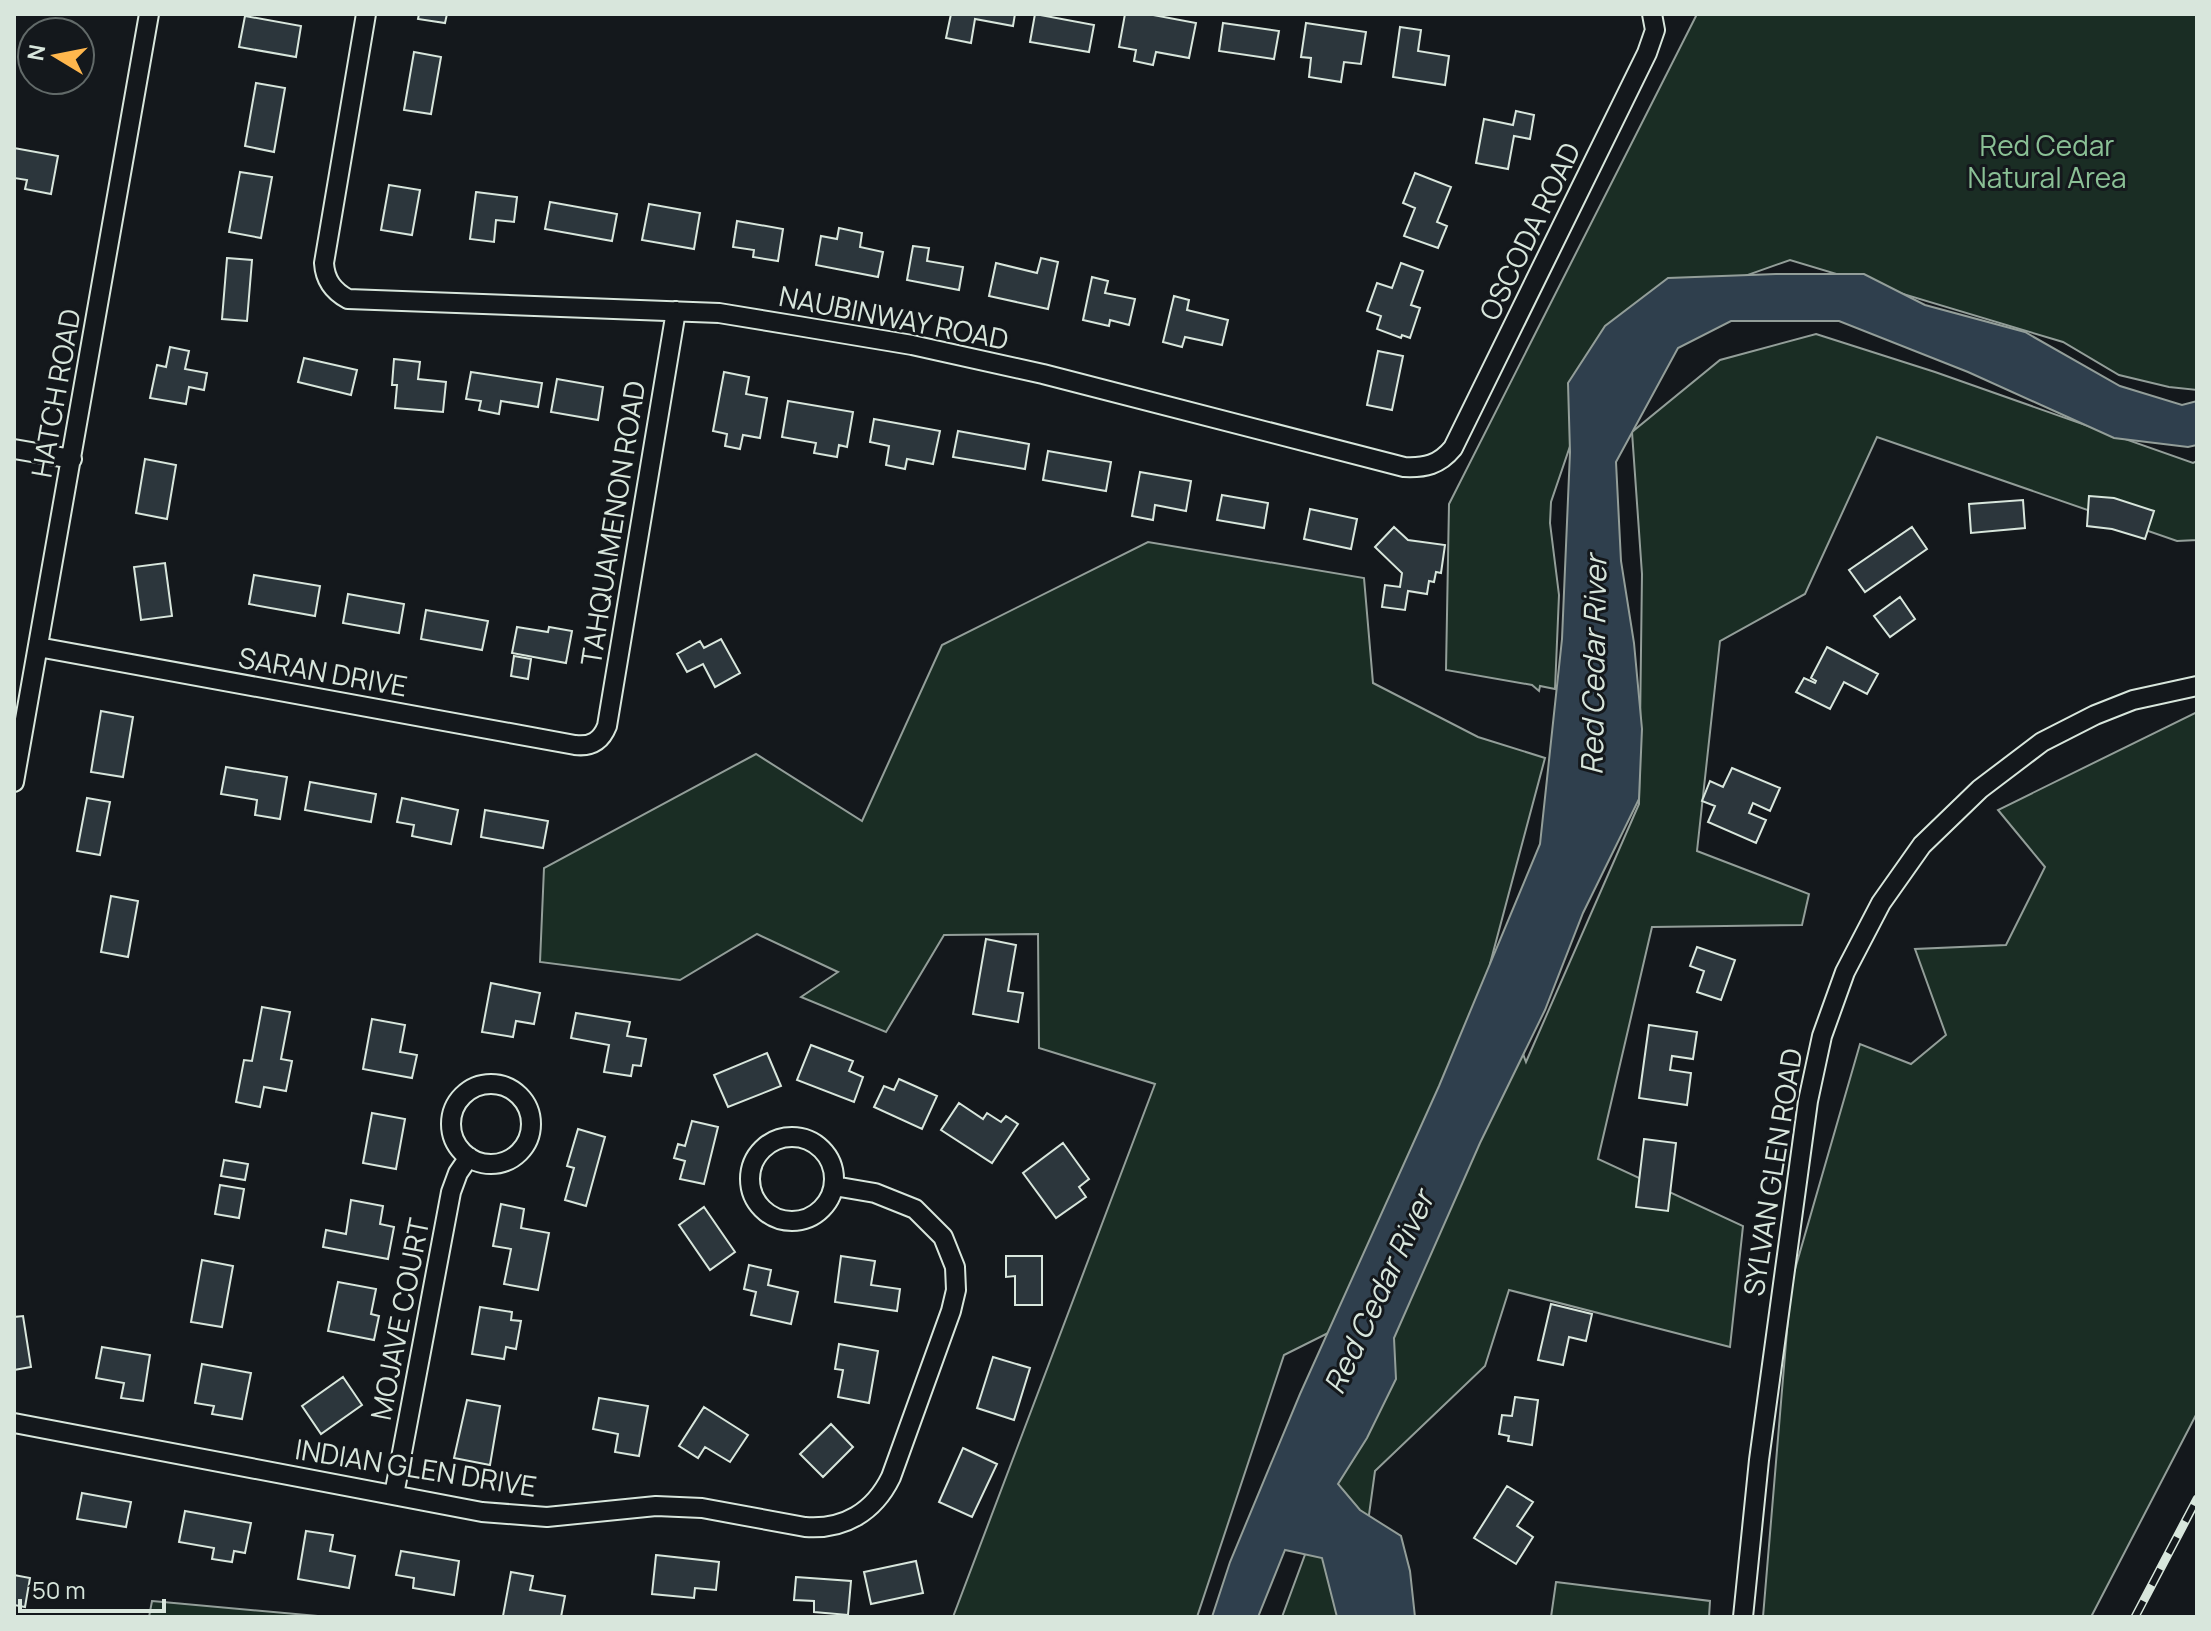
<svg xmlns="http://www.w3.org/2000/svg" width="2211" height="1631" font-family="Manrope,sans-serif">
<rect width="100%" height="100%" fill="#14181c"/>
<path fill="#1a2d24" stroke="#939e99" stroke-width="2" d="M1697 14H2197V390L2169 387 2119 375 2063 342 1790 260 1612 323 1551 502 1550 523 1559 595 1555 689 1540 686 1539 691 1532 685 1446 670 1449 504Z
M1816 334 1935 372 2193 463 2197 461V540L2177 541 1877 437 1805 594 1720 641 1697 851 1809 894 1802 925 1652 927 1598 1159 1743 1226 1730 1347 1509 1290 1485 1366 1375 1471 1355 1617H1282L1400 1297 1284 1355 1197 1617H953L1155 1084 1039 1048 1038 934 944 935 886 1032 801 997 838 972 757 934 680 980 540 962 544 868 756 754 862 821 942 645 1148 542 1364 578 1373 683 1478 737 1545 758 1490 964 1526 1062 1639 804 1642 574 1632 432 1720 360Z
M2197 712V1413L2091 1617H1763L1791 1283 1860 1044 1911 1064 1946 1035 1915 949 2006 945 2045 867 1998 810Z
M1556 1582 1710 1601 1709 1617H1551Z
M152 1601 329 1617H149Z"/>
<path fill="#2f3f4d" stroke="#939e99" stroke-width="2" d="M1776 274H1864L1925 305 2025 332 2120 386 2182 405 2197 401V445L2188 447 2114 438 1968 372 1839 321H1731L1678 348 1616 462 1621 561 1634 643 1642 729 1639 799 1583 913 1545 1010 1480 1143 1394 1338 1396 1379 1367 1438 1338 1484 1360 1510 1401 1536 1410 1571 1415 1617H1337L1322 1558 1285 1550 1258 1617H1212L1230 1562 1300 1394 1439 1086 1540 844 1562 639 1570 452 1568 383 1605 326 1668 278Z"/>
<path fill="#2c363c" stroke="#d8e6dc" stroke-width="2" d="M419 14H447L445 23 418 19Z
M951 14H1015L1013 26 975 19 971 43 946 38Z
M1035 14 1094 25 1089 52 1030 42Z
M1125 14H1148L1196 23 1189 58 1156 52 1153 65 1134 61 1136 50 1119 47Z
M245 16 301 26 296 57 239 47Z
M1223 23 1279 31 1274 59 1219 51Z
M1306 23 1366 32 1361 64 1344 62 1341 82 1309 77 1311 58 1301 57Z
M1400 27 1421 30 1418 51 1449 56 1445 85 1393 77Z
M414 52 441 57 431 114 404 110Z
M256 83 285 88 274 152 245 146Z
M1516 111 1534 115 1530 139 1514 136 1508 169 1476 163 1484 119 1513 125Z
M14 148 58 156 51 194 25 189 27 180 14 178Z
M240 172 272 177 261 238 229 232Z
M1415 173 1451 187 1437 222 1447 226 1438 248 1404 236 1415 208 1403 203Z
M389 185 420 190 412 235 381 230Z
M476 192 517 197 514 222 496 220 494 242 470 239Z
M550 202 617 214 612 241 545 229Z
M649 204 700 213 694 249 642 240Z
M737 221 783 229 778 261 753 257 754 250 733 247Z
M839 228 862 233 860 247 883 252 878 277 816 265 821 236 837 239Z
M913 246 929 248 927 261 963 267 959 290 907 280Z
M227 258 252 260 247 321 222 319Z
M1041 258 1058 262 1048 309 989 296 996 263 1037 273Z
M1401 263 1423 271 1411 305 1420 308 1410 338 1402 335 1401 338 1377 329 1381 316 1367 311 1377 283 1392 288Z
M1092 277 1108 281 1105 293 1135 299 1129 325 1110 320 1109 326 1083 320Z
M1174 296 1189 300 1187 310 1228 320 1222 345 1185 337 1182 347 1163 342Z
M170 347 189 351 185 369 207 373 204 390 189 387 186 404 150 398 157 365 166 367Z
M1378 351 1403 356 1392 410 1367 405Z
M304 358 357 370 351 395 298 382Z
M394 359 420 362 418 379 446 382 443 412 395 408 397 385H392Z
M471 372 542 383 538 407 501 401 499 414 479 410 481 401 466 399Z
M724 372 749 377 746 394 767 398 760 438 743 435 740 449 725 446 727 434 713 431Z
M557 379 603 387 598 420 551 412Z
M788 401 853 412 847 447 839 445 837 457 814 453 816 443 782 437Z
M874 419 940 431 933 464 907 459 905 469 886 465 889 446 870 442Z
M958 431 1029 444 1025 469 953 457Z
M1048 451 1111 462 1106 491 1043 480Z
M145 459 176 465 167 519 136 513Z
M1140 472 1191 481 1186 511 1155 505 1153 520 1132 516Z
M1222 495 1268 503 1264 528 1217 520Z
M2089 496 2114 498 2154 511 2145 539 2112 529 2087 526Z
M2023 500 2025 528 1971 533 1969 504Z
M1310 509 1357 519 1351 549 1304 539Z
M1394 527 1408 540 1445 545 1441 573 1436 572 1434 582 1429 581 1427 594 1408 591 1405 610 1382 607 1385 585 1400 587 1402 573 1375 547Z
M1912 527 1927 549 1865 592 1849 570Z
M165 563 172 616 141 620 134 567Z
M254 575 320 586 315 616 249 604Z
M348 594 404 604 399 633 343 623Z
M1900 597 1915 619 1890 637 1874 616Z
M426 610 488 621 482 650 421 639Z
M517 627 548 632 549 627 572 631 566 663 512 653Z
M721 639 740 673 715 687 703 664 687 672 677 654 700 641 704 648Z
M1827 647 1878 674 1867 694 1844 682 1830 709 1796 692 1804 678 1815 683 1816 681 1811 678Z
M514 656 531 659 528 679 511 676Z
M101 711 133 717 123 777 91 772Z
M226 767 287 777 280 819 255 815 257 800 221 794Z
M1732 768 1780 788 1770 811 1753 803 1749 813 1766 820 1756 843 1708 822 1715 806 1702 801 1710 781 1723 787Z
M310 782 376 794 371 822 305 810Z
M87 798 110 802 100 855 77 851Z
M402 798 458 810 451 844 412 836 414 825 397 822Z
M485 810 548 821 543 848 481 837Z
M111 896 138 901 128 957 101 952Z
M986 939 1016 945 1008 991 1023 993 1018 1022 973 1014Z
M1697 947 1735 960 1721 1000 1697 992 1704 971 1690 966Z
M491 983 540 993 534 1024 516 1021 513 1037 482 1032Z
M262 1007 290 1012 281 1059 292 1061 286 1091 264 1087 260 1107 236 1102 244 1060 252 1061Z
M576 1013 630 1022 627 1036 646 1039 641 1066 633 1065 631 1076 604 1072 609 1045 571 1038Z
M372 1019 405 1025 400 1052 417 1055 412 1078 363 1069Z
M1649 1025 1697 1032 1693 1059 1672 1056 1670 1070 1691 1073 1687 1105 1639 1098Z
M811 1045 853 1061 849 1071 863 1077 854 1102 797 1080Z
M767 1053 781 1086 728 1107 714 1075Z
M899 1079 937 1096 922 1129 874 1107 884 1086 894 1090Z
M959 1103 983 1119 987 1113 1001 1122 1006 1116 1018 1124 992 1163 941 1130Z
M372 1113 405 1119 396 1169 363 1163Z
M692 1121 718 1127 704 1184 680 1179 685 1161 674 1158 678 1144 685 1146Z
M578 1129 605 1137 586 1206 565 1200 574 1168 567 1166Z
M1644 1139 1676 1143 1668 1211 1636 1207Z
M1063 1143 1089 1179 1079 1187 1086 1197 1056 1218 1023 1173Z
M224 1160 248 1164 245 1180 221 1176Z
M220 1185 244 1189 239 1218 215 1214Z
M351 1200 383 1206 380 1224 394 1227 388 1259 323 1247 326 1230 346 1234Z
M501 1204 524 1209 521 1228 549 1233 538 1290 504 1284 511 1249 493 1246Z
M704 1207 735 1252 710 1270 679 1225Z
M841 1256 875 1261 871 1285 900 1289 897 1311 835 1302Z
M1006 1256H1042V1305H1015V1276L1006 1277Z
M202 1260 233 1266 222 1327 191 1322Z
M749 1265 771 1270 768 1285 798 1292 791 1324 751 1315 756 1292 744 1289Z
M338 1282 376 1289 371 1314 379 1316 374 1340 328 1331Z
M1551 1304 1592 1314 1586 1341 1569 1337 1563 1365 1538 1360Z
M480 1307 512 1312 511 1320 521 1321 516 1349 506 1347 504 1359 472 1354Z
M23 1316 31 1367 14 1370V1317Z
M839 1344 878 1351 869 1403 838 1397 843 1370 835 1369Z
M102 1347 150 1355 143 1401 121 1398 124 1383 96 1378Z
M993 1357 1030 1368 1014 1420 977 1408Z
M202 1364 251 1373 242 1419 212 1414 214 1406 195 1403Z
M343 1377 362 1405 321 1434 302 1406Z
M1515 1397 1538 1400 1532 1445 1508 1441 1509 1436 1499 1434 1502 1415 1512 1416Z
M599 1398 648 1406 639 1456 615 1452 618 1434 593 1429Z
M467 1400 500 1406 490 1465 454 1458Z
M704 1407 748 1435 730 1462 705 1447 698 1458 679 1446Z
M831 1424 853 1447 823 1477 800 1454Z
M963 1448 997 1464 972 1517 939 1502Z
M1507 1486 1533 1502 1517 1526 1533 1537 1516 1564 1474 1538Z
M82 1493 131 1502 126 1527 77 1519Z
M185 1511 251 1523 245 1553 234 1551 232 1562 212 1559 214 1548 179 1542Z
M306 1531 333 1535 330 1551 355 1556 349 1588 298 1579Z
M401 1551 459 1561 454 1595 413 1588 414 1578 396 1575Z
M656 1555 719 1562 716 1590 695 1588 694 1598 652 1594Z
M916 1561 923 1593 871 1604 864 1572Z
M511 1572 533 1576 530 1590 565 1596 561 1617 503 1616Z
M14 1575 30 1578 25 1607 14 1605Z
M796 1577 851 1581 848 1615 814 1612V1601L794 1600Z"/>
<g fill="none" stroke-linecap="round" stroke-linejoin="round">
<defs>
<path id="street" d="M366 14 324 263C325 280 333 291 348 299L719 313 798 326 912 345 1043 374 1404 467C1425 468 1439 465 1453 448L1647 53 1655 30 1652 14
M14 449 72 459
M38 647 575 745C591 747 601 741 607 726L676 311
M14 782 149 14
M451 1124a40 40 0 1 1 80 0a40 40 0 1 1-80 0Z
M750 1179a42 42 0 1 1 84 0a42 42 0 1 1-84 0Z
M14 1423 482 1512 547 1517 656 1506 702 1508 805 1527C844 1530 874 1512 891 1477L951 1311 956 1290 955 1267 943 1237 915 1209 875 1193 834 1186
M394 1495 451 1192 458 1173 469 1157
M1743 1617 1759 1460 1808 1101 1822 1036 1845 972 1881 903 1922 845 1980 789 2042 742 2095 715 2133 700 2197 686"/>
</defs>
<use href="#street" stroke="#d8e6dc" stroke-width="22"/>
<use href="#street" stroke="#14181c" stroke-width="18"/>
<defs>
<path id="rail" d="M2135 1617 2197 1499"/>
</defs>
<use href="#rail" stroke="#d8e6dc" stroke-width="9"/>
<use href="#rail" stroke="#14181c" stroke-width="6" stroke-dasharray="18" stroke-linecap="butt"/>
</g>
<g text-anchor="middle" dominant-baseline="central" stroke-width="6" stroke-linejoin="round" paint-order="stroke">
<g font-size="28" fill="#8ac095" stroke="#14181c">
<text x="2047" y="145">Red Cedar<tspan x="2047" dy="32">Natural Area</tspan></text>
</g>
<g font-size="28" fill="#d8e6dc" stroke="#14181c">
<text transform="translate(1529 231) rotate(-64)">OSCODA ROAD</text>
<text transform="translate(894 317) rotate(11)">NAUBINWAY ROAD</text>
<text transform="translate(55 393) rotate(-80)">HATCH ROAD</text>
<text transform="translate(612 523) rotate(-81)">TAHQUAMENON ROAD</text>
<text transform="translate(323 671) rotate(10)">SARAN DRIVE</text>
<text transform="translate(1772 1172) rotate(-81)">SYLVAN GLEN ROAD</text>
<text transform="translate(399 1319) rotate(-79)">MOJAVE COURT</text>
<text transform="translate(416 1467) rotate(9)">INDIAN GLEN DRIVE</text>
</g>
<g font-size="30" font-style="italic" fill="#d8e6dc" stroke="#14181c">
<text transform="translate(1593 665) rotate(-89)">Red Cedar River</text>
<text transform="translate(1378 1292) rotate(-65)">Red Cedar River</text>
</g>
</g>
<rect width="2211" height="1631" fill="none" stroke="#d8e6dc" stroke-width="32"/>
<g transform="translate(56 56) rotate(280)"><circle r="38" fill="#14181c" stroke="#626a69" stroke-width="2"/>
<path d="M0-6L14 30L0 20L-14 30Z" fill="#ffb74d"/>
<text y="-12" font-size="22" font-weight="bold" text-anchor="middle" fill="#d8e6dc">N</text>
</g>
<path d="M20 1599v12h144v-12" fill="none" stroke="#d8e6dc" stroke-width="4"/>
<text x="32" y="1599" font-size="24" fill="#d8e6dc" stroke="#14181c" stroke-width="6" paint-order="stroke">50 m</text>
</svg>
